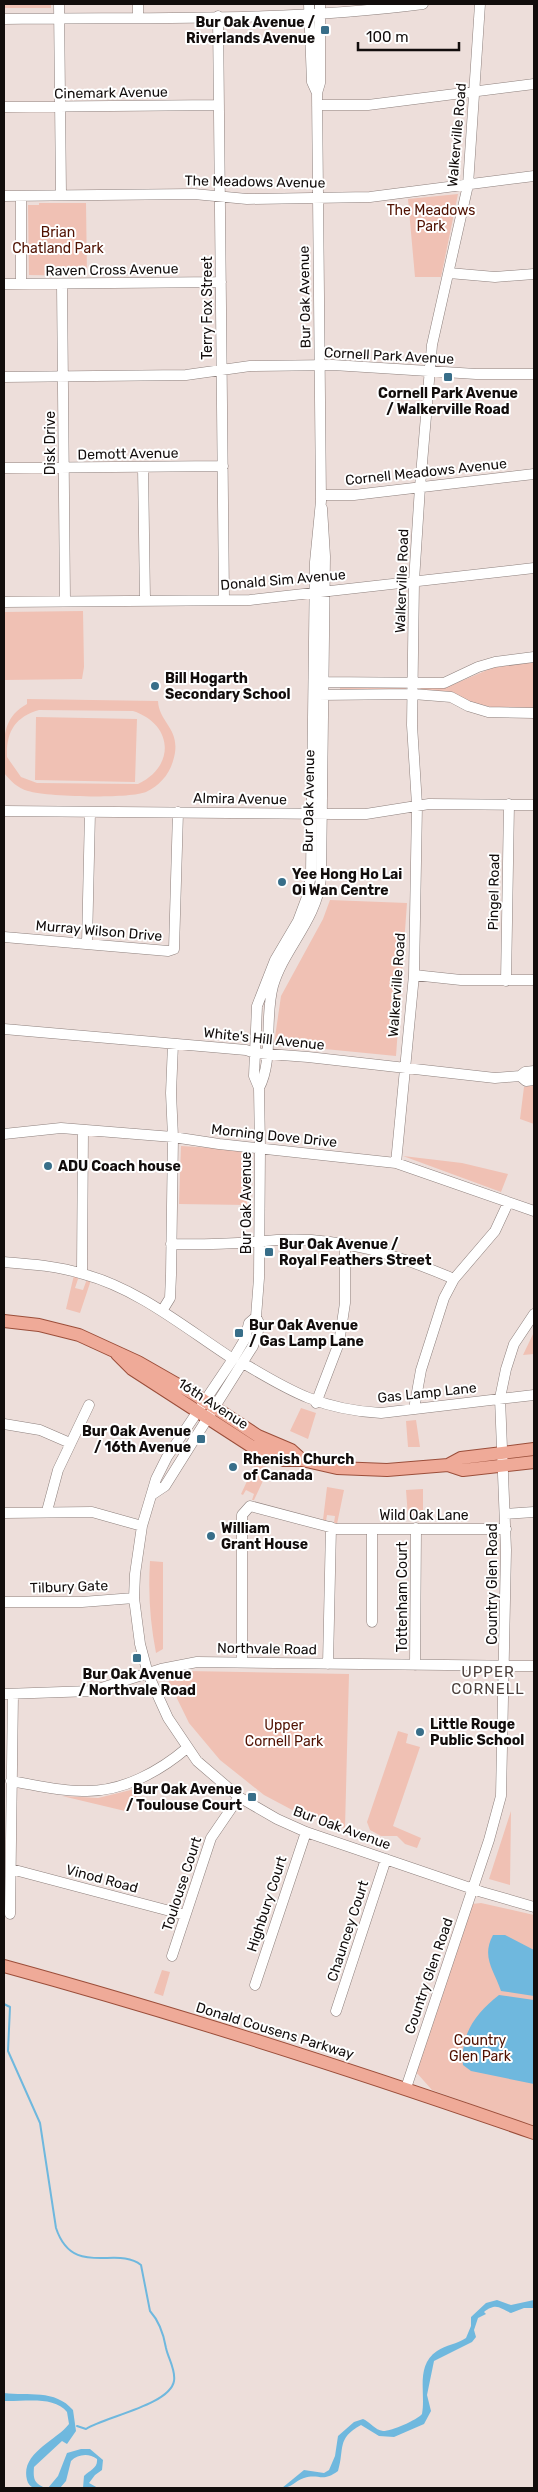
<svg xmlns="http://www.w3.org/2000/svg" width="538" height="2492" font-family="Rubik,sans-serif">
<rect width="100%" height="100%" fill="#eddeda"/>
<path fill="#f0c1b4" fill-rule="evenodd" d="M4 4H51V8H4Z
M458 194 441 277H415L408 199Z
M39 203H86L87 276 29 275 28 205H39Z
M83 611 84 667 82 679 4 680V612Z
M534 661V709H501L420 692 421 686 452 685 492 668Z
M340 685 405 686 406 689 340 692Z
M27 699 158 701C159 724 183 729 173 761 169 775 159 786 146 792 128 799 47 797 28 791 17 788 11 781 4 773 4 742 0 719 27 704ZM39 710 133 711C173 724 176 766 138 784L37 783 21 777 7 757C6 732 15 717 39 710Z
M36 717 137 719 135 782 35 780Z
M330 900 407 903 396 1056 274 1044 281 996 323 919Z
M534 1085V1124L520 1119 524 1087Z
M181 1146 246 1150 247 1205 179 1204Z
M403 1156 462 1163 508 1174 501 1192Z
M74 1275 79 1276 75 1288 83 1290 87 1279 91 1280 80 1313 66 1309Z
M534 1332V1354L523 1355Z
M301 1408 316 1413 308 1439 290 1431Z
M416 1420 420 1447H408L406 1421Z
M256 1462 269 1468 254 1500H252L254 1494 246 1490 243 1495 241 1494Z
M327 1487 344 1490 337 1524 334 1523 335 1516 327 1515 326 1521 323 1520Z
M423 1489V1517H408L406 1490Z
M150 1561 163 1562V1649L156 1653C150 1622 148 1593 150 1561Z
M186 1671 349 1674 345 1828 296 1812 264 1795 220 1760 189 1723 166 1676Z
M398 1731 408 1734 406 1743 420 1747 393 1826 421 1838 417 1848 405 1844 397 1836H381L370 1830 367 1822Z
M139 1788 133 1806 125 1811 62 1796 98 1798Z
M511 1811 510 1885 489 1879Z
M481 1903 534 1915V2127L432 2090 416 2072 472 1904Z
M162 1970 170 1972 163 1996 154 1993Z"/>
<path fill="#6fb8de" d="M493 1935H505L534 1950V1996L501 1991C494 1970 481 1957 493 1935Z
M499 1995 534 2000V2084L471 2071 463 2065C460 2034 476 2013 499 1995Z
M497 2300 511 2305 534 2300V2308H524L511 2313C500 2309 497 2302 484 2312L486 2314 478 2318 474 2330 476 2337 472 2342 434 2361 427 2395 431 2411 424 2424 394 2437 379 2436 361 2425C336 2439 345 2448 338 2471 322 2483 319 2473 304 2478 295 2481 291 2488 282 2488L304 2470 324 2473 329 2470 335 2456 338 2436 354 2422 363 2419C370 2422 375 2430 383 2431 392 2431 417 2420 422 2414 426 2393 415 2366 437 2351 446 2345 457 2344 466 2338L471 2326V2317L486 2303Z
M4 2393C28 2396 55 2389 73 2410L76 2431 67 2444 62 2441 34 2467C33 2479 34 2484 46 2488 37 2488 30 2490 27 2480 20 2453 56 2441 69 2424L67 2412C54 2395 22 2402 4 2401Z
M81 2449H90L103 2460 102 2470 95 2475 89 2483 98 2488H111H83L84 2476C90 2470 98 2468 97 2459 89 2453 78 2454 71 2461L66 2481 60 2488H48L58 2476 67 2453Z"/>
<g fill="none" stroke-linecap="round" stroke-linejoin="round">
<path stroke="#6fb8de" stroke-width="2" d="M4 2004 10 2007 8 2051 40 2123 56 2228C73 2279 117 2245 141 2265L150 2311C159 2321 164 2336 166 2348 168 2358 176 2370 174 2381 170 2405 104 2417 86 2429L77 2426"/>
<defs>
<path id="minor" d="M59 4 61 195
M138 4V17
M309 4 312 82 317 93
M218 16 224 600
M4 19C143 17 285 22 423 4
M317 105H368L534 84
M4 107 219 105
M4 196 194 194 247 199 370 197 534 176
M21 196V284
M449 273 495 277 534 274
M4 284 221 282
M62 284 65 601
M4 377 186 375 250 366 333 365 476 374H534
M143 467 145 600
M4 468 223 466
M321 495H354L534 474
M4 602 250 600 534 568
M318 682 444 683 478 667 495 662 534 657
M318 695 413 694 451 697 468 706 488 712 534 713
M4 811 334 814H366L429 804 534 805
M4 937 168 951 174 949 178 812
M87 944 90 812
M414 975 461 980H534
M506 981 509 804
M4 1029 246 1050 255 1053 308 1057 495 1078 520 1076 525 1072 534 1071
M520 1076 526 1081 534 1080
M259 1088C274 1060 264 1019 273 986 284 948 317 920 321 878L325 556 322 508
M4 1134 61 1128 173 1137 219 1144 396 1163 534 1211
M396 1163 414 975 417 805 412 725 414 581 420 487 432 345 468 185 480 4
M171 1244C207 1245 242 1243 277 1240 339 1236 399 1255 454 1279
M4 1262C30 1264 58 1266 83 1274 139 1289 185 1328 233 1359
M82 1273 83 1130
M162 1311 170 1298 171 1275 173 1137 171 1093 173 1044
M256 1317 249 1323 245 1339 233 1359 167 1457 156 1479 142 1526 135 1574 134 1598 140 1644 148 1674 168 1718 197 1761 239 1797 277 1819 306 1832 482 1892 534 1907
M243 1363C291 1392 323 1410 381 1413L534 1395
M316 1403 339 1343 345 1303V1245
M414 1409 421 1370 444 1298 454 1279 495 1231 508 1203
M4 1424 40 1430 70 1443
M153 1494 165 1486 253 1346 260 1325 256 1317 259 1278 260 1148 259 1088 254 1076 257 1006 275 960 298 921 307 897 311 874 315 562 321 501 317 93 320 83V4
M47 1511 58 1470 89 1405
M4 1513 92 1512 142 1526
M506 1514 534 1512
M4 1602H82L134 1598
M372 1622V1529
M242 1662V1515L250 1506 337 1529H506
M328 1664 331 1527
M415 1665 416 1528
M4 1694 92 1691 161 1669 197 1662 534 1666
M11 1781C36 1785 62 1792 87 1791 124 1791 160 1771 187 1748
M11 1869 185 1915
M10 1914 13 1694
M172 1956 211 1838 239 1797
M255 1985 306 1832
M336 2011 386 1859
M406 2088 489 1840 501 1796 506 1550 500 1398 506 1369 514 1344 534 1314"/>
<path id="major" d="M4 1321 39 1325 79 1335 138 1362 194 1394 258 1436 291 1450 302 1460
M117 1354 132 1369 251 1446 284 1460H302L337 1468 387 1470 448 1465 461 1458 534 1449
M448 1465 463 1470 534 1462
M4 1966C183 2015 359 2072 534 2133"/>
</defs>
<use href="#minor" stroke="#8e807d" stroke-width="11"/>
<use href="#major" stroke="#9b4e3a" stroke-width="14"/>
<use href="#minor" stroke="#fff" stroke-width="10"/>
<use href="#major" stroke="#efaa98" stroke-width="12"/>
</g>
<g fill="#386e89" stroke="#fff" stroke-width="2">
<rect x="320" y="25" width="10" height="10" rx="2.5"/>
<rect x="443" y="372" width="10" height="10" rx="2.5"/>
<circle cx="155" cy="686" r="5"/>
<circle cx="282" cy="882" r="5"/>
<circle cx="48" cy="1166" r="5"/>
<rect x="264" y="1247" width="10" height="10" rx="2.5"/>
<rect x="234" y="1328" width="10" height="10" rx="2.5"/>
<rect x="196" y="1434" width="10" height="10" rx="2.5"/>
<circle cx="233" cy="1467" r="5"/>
<circle cx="211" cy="1536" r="5"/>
<rect x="132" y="1653" width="10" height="10" rx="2.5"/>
<circle cx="420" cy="1732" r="5"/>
<rect x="247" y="1792" width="10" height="10" rx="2.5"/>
</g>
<g text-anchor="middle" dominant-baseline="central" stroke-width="4" stroke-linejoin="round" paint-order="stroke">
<g font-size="14" font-weight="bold" fill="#120d0c" stroke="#fff" text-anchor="start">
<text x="315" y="22" text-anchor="end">Bur Oak Avenue /<tspan x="315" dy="16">Riverlands Avenue</tspan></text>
<text x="448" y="393" text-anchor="middle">Cornell Park Avenue<tspan x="448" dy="16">/ Walkerville Road</tspan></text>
<text x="165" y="678">Bill Hogarth<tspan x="165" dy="16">Secondary School</tspan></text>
<text x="292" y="874">Yee Hong Ho Lai<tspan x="292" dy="16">Oi Wan Centre</tspan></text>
<text x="58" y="1166">ADU Coach house</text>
<text x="279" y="1244">Bur Oak Avenue /<tspan x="279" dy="16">Royal Feathers Street</tspan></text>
<text x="249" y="1325">Bur Oak Avenue<tspan x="249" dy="16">/ Gas Lamp Lane</tspan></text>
<text x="191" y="1431" text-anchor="end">Bur Oak Avenue<tspan x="191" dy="16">/ 16th Avenue</tspan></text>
<text x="243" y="1459">Rhenish Church<tspan x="243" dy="16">of Canada</tspan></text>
<text x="221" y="1528">William<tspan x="221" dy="16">Grant House</tspan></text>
<text x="137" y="1674" text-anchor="middle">Bur Oak Avenue<tspan x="137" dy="16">/ Northvale Road</tspan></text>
<text x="430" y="1724">Little Rouge<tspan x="430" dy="16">Public School</tspan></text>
<text x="242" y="1789" text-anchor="end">Bur Oak Avenue<tspan x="242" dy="16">/ Toulouse Court</tspan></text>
</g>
<g font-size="14" fill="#120d0c" stroke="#fff">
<text transform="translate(111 93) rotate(-1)">Cinemark Avenue</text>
<text transform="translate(457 135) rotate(-85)">Walkerville Road</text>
<text transform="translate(255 182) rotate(1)">The Meadows Avenue</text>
<text transform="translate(112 270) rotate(-1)">Raven Cross Avenue</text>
<text transform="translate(305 297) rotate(-91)">Bur Oak Avenue</text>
<text transform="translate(207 308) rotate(-90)">Terry Fox Street</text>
<text transform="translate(389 356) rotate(3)">Cornell Park Avenue</text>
<text transform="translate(50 443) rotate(-90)">Disk Drive</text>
<text transform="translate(128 454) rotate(-1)">Demott Avenue</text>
<text transform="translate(426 472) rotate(-6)">Cornell Meadows Avenue</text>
<text transform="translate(283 580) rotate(-5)">Donald Sim Avenue</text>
<text transform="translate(402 581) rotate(-88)">Walkerville Road</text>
<text transform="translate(240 799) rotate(1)">Almira Avenue</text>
<text transform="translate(309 801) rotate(-89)">Bur Oak Avenue</text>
<text transform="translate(494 892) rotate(-89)">Pingel Road</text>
<text transform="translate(99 931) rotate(5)">Murray Wilson Drive</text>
<text transform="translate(397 985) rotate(-86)">Walkerville Road</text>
<text transform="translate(264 1039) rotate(6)">White's Hill Avenue</text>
<text transform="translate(274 1136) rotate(6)">Morning Dove Drive</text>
<text transform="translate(246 1203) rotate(-90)">Bur Oak Avenue</text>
<text transform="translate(427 1393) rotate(-6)">Gas Lamp Lane</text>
<text transform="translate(213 1404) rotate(33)">16th Avenue</text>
<text x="424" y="1515">Wild Oak Lane</text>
<text transform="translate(492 1584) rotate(-90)">Country Glen Road</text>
<text transform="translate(69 1587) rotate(-2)">Tilbury Gate</text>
<text transform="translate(402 1597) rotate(-90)">Tottenham Court</text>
<text transform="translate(267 1649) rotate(1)">Northvale Road</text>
<text transform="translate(342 1828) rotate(20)">Bur Oak Avenue</text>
<text transform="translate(102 1879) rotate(15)">Vinod Road</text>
<text transform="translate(182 1884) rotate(-72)">Toulouse Court</text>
<text transform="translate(267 1904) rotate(-72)">Highbury Court</text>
<text transform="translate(348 1931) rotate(-72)">Chauncey Court</text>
<text transform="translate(429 1976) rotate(-71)">Country Glen Road</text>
<text transform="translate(275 2031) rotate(17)">Donald Cousens Parkway</text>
</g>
<g font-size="14" fill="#511202" stroke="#fff">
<text x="431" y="210">The Meadows<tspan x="431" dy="16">Park</tspan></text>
<text x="58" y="232">Brian<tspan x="58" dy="16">Chatland Park</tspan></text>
<text x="284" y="1725">Upper<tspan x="284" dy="16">Cornell Park</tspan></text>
<text x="480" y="2040">Country<tspan x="480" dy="16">Glen Park</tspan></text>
</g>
<g font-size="15" letter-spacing="1" fill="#4d413d" stroke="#fff">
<text x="488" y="1672">UPPER<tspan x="488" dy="17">CORNELL</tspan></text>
</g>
</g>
<rect width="538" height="2492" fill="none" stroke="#120d0c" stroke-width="10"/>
<path d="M358 42v8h101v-8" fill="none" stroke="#120d0c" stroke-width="2.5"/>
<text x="366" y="42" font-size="15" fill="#120d0c" stroke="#ffffff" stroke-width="4" paint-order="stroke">100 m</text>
</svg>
